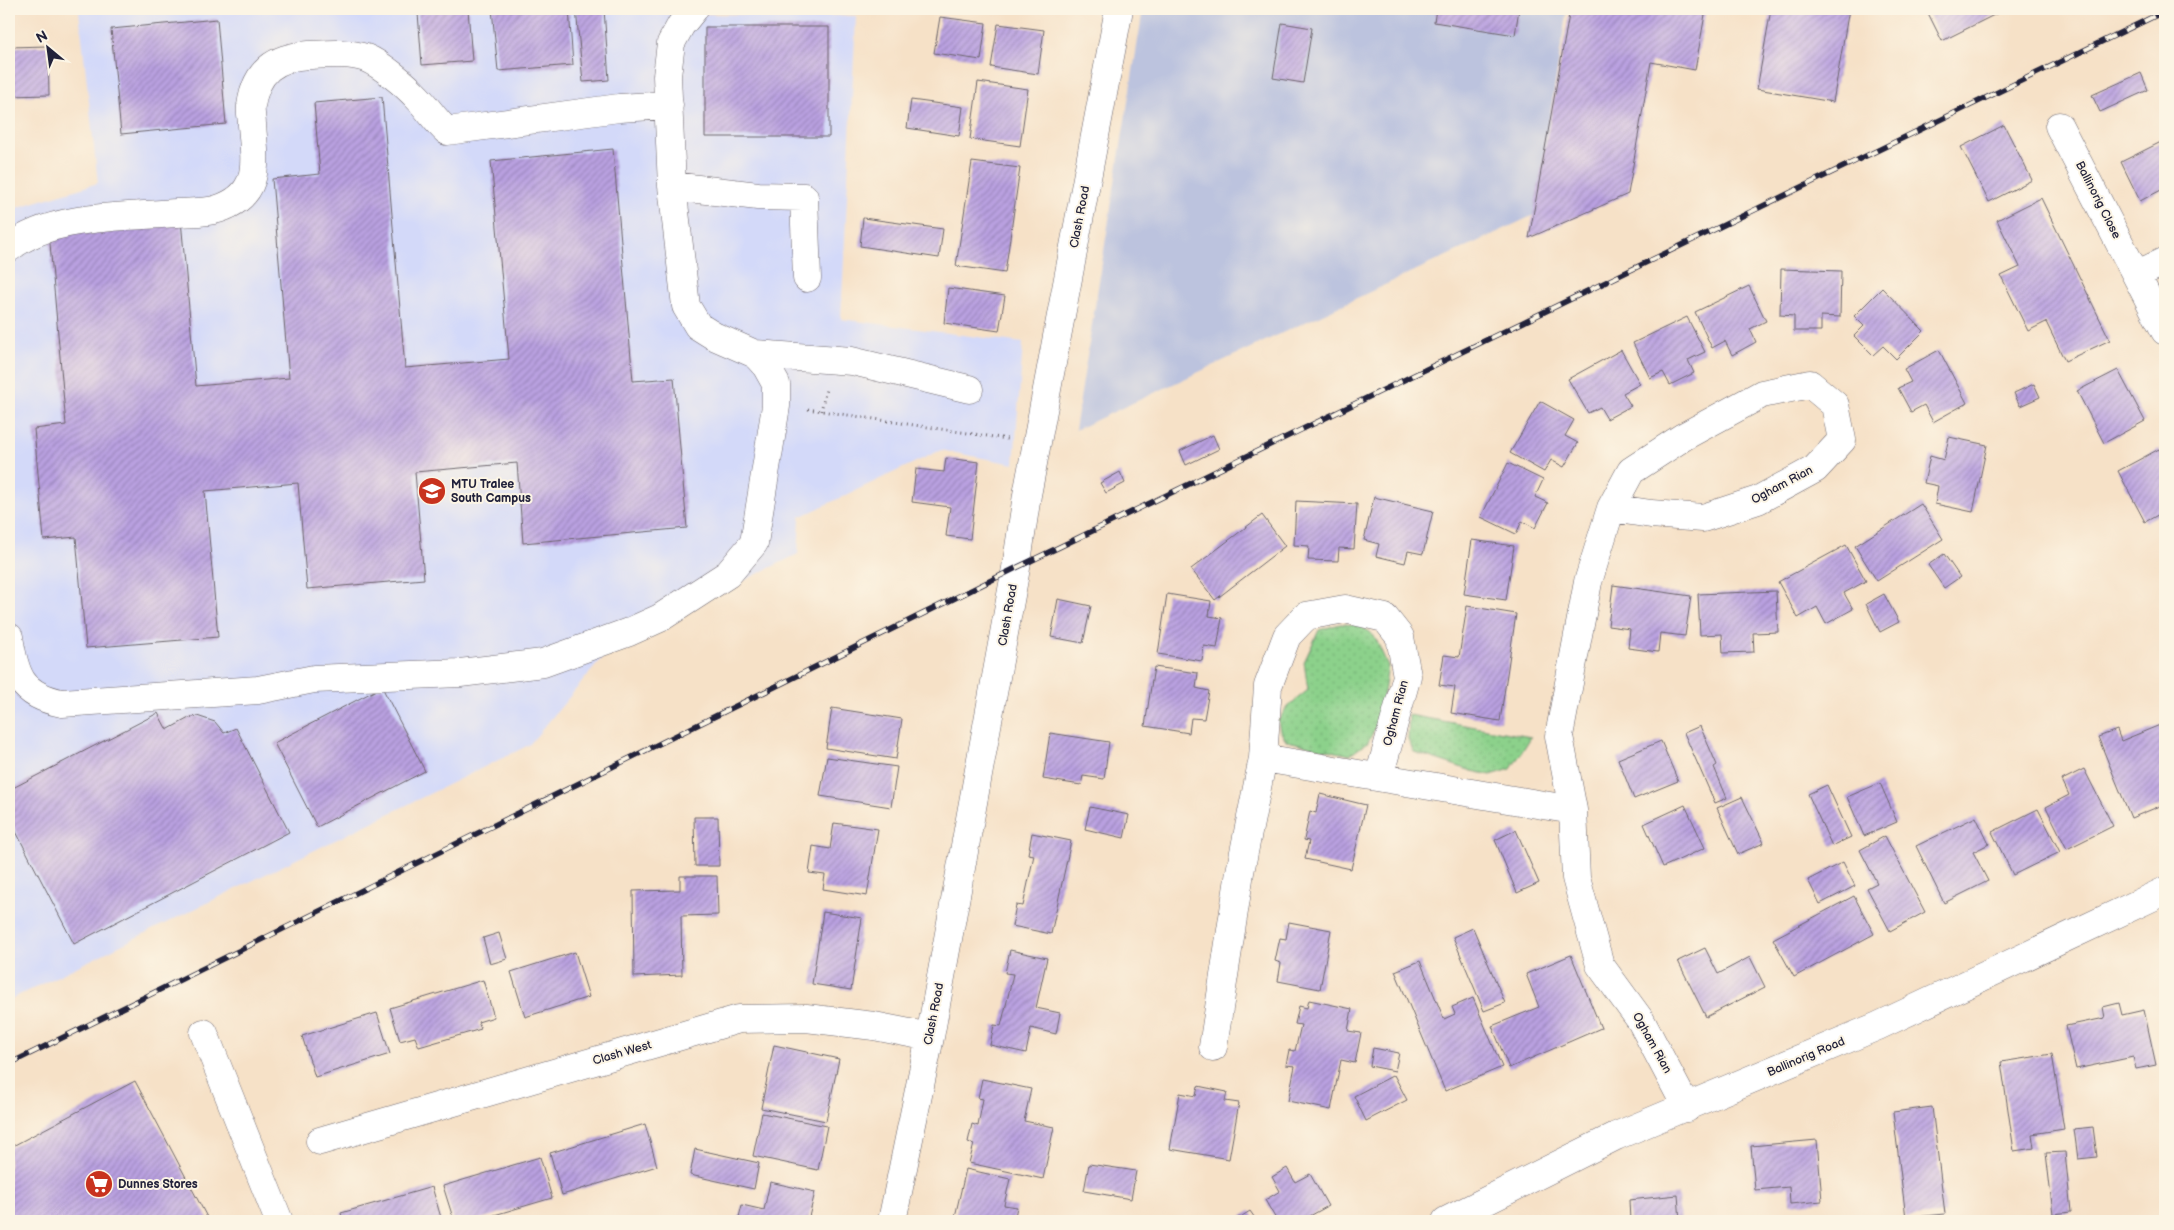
<svg xmlns="http://www.w3.org/2000/svg" width="2174" height="1230" font-family="'Balsamiq Sans',sans-serif">
<defs>
<pattern id="grass-dots" width="8" height="8" patternUnits="userSpaceOnUse" patternTransform="scale(1.25)"><rect width="8" height="8" fill="#8cd18b"/><path d="M2 2h.1M6 6h.1" fill="none" stroke="#78b379" stroke-width="1.8" stroke-linecap="round"/></pattern>
<pattern id="building-hatch" width="6" height="6" patternUnits="userSpaceOnUse" patternTransform="scale(1.25)"><rect width="6" height="6" fill="#baa1e1"/><path d="M-1 1l2-2M0 6l6-6M5 7l2-2" fill="none" stroke="#9783b8"/></pattern>
</defs>
<rect width="100%" height="100%" fill="#fcf5e5"/>
<filter id="ink" filterUnits="userSpaceOnUse"><feTurbulence type="fractalNoise" baseFrequency=".02" numOctaves="2"/><feDisplacementMap in="SourceGraphic" scale="10" xChannelSelector="R" yChannelSelector="G"/><feConvolveMatrix kernelMatrix="1 2 1 2 8 2 1 2 1" color-interpolation-filters="sRGB"/></filter>
<filter id="wash" filterUnits="userSpaceOnUse"><feTurbulence type="fractalNoise" baseFrequency=".0096" numOctaves="4" result="noise"/><feDisplacementMap in="SourceGraphic" scale="20" xChannelSelector="R" yChannelSelector="G"/><feGaussianBlur stdDeviation="1.12" result="paint"/><feColorMatrix in="noise" values="0 0 0 0 0 0 0 0 0 0 0 0 0 0 0 0 0 1.4 0 .05"/><feComposite in="paint" operator="in"/></filter>
<g filter="url(#wash)">
<rect width="100%" height="100%" fill="#f6e1c7"/>
<path fill="#d3d9f9" d="M123 9H625L631 13 856 16 841 319 1023 343 1014 464 941 450 800 517 798 554 614 644 529 745 9 1000V210L98 183 79 11Z"/>
<path fill="#bcc3de" d="M1143 9H1567L1534 215 1075 430Z"/>
<path fill="url(#grass-dots)" stroke="#577a63" d="M1340 624 1360 625 1375 637 1388 666 1380 719 1368 742 1350 755 1287 741 1280 731 1278 721 1287 707 1308 690 1304 662 1319 630Z
M1409 715 1531 737 1511 769 1491 775 1472 771 1414 752 1408 740Z"/>
<g id="blocks">
<path fill="url(#building-hatch)" d="M468 9 472 61 422 65 418 13Z
M492 9H569L573 65 498 71Z
M576 9H604L609 80 583 82Z
M1436 9H1519L1515 35 1434 22Z
M1570 9H1706L1695 70 1651 62 1628 194 1529 238Z
M1771 9H1849L1833 102 1757 89Z
M1926 9H2006L1942 41Z
M940 17 986 23 981 60 934 53Z
M217 19 226 124 121 134 111 29Z
M1282 23 1312 28 1303 83 1273 78Z
M998 24 1044 30 1038 74 991 67Z
M705 27H829V137H705Z
M48 46 49 95 9 96V47Z
M2141 73 2148 90 2100 112 2092 95Z
M978 82 1028 89 1020 146 970 139Z
M382 97 405 368 509 359 491 161 613 149 633 381 674 378 687 528 523 543 517 463 415 472 424 579 307 589 298 483 205 491 218 637 86 648 76 537 44 540 34 429 66 425 49 232 181 220 196 386 289 378 272 179 320 174 314 103Z
M911 100 963 107 959 136 907 128Z
M2004 125 2032 180 1989 202 1961 147Z
M2165 140V188L2140 201 2121 162Z
M972 162 1020 168 1005 273 956 266Z
M2041 198 2110 340 2065 361 2046 322 2028 331 2001 276 2020 267 1997 220Z
M863 218 943 229 939 258 860 246Z
M1781 269 1841 271 1840 317 1821 316V331H1794V316L1780 315Z
M1749 286 1766 321 1750 329 1756 342 1732 355 1725 341 1712 348 1695 312Z
M948 288 1005 296 999 331 944 323Z
M1882 288 1924 331 1896 359 1883 346 1873 355 1854 336 1864 326 1854 316Z
M1687 317 1705 352 1688 360 1694 373 1670 385 1663 372 1650 378 1633 343Z
M1621 350 1640 384 1623 393 1631 406 1607 419 1600 407 1588 413 1568 379Z
M1939 350 1967 403 1933 422 1924 405 1911 412 1898 388 1911 382 1904 369Z
M2118 370 2145 421 2104 443 2077 391Z
M2034 384 2040 397 2020 406 2014 393Z
M1540 401 1574 420 1565 436 1578 443 1564 467 1551 460 1544 472 1510 453Z
M1213 435 1219 449 1186 465 1180 451Z
M1949 437 1987 445 1973 512 1935 504 1938 486 1924 483 1930 456 1944 460Z
M2159 449 2165 461V511L2145 522 2118 471Z
M946 458 979 462 970 539 946 536 950 507 912 502 916 469 944 472Z
M1508 463 1543 480 1535 497 1548 503 1535 528 1522 521 1516 534 1481 517Z
M1120 472 1125 483 1106 493 1100 483Z
M1374 497 1433 511 1423 554 1408 551 1405 563 1376 556 1379 544 1364 540Z
M1296 501 1357 504 1354 549 1339 548 1338 561 1308 560 1309 546 1294 545Z
M1921 504 1943 539 1877 581 1855 546Z
M1262 515 1285 546 1215 600 1191 569Z
M1472 540 1514 546 1506 600 1464 594Z
M1846 545 1866 581 1844 593 1853 609 1826 624 1817 607 1798 618 1778 582Z
M1944 554 1960 577 1944 588 1928 565Z
M1613 585 1691 596 1685 636 1660 633 1658 652 1628 648 1630 629 1608 626Z
M1776 591 1778 632 1753 633 1754 652 1723 653 1722 634 1700 635 1698 594Z
M1167 594 1211 601 1209 616 1222 618 1217 648 1204 646 1202 661 1158 654Z
M1884 594 1899 622 1880 632 1866 604Z
M1058 599 1091 606 1083 643 1051 637Z
M1467 606 1516 614 1500 721 1451 713 1455 687 1439 685 1444 655 1459 657Z
M1154 667 1198 673 1196 688 1209 691 1204 719 1191 718 1189 733 1145 726Z
M382 687 425 771 317 827 274 743Z
M832 708 902 719 896 759 826 748Z
M158 713 167 730 189 718 197 716 215 722 224 733 236 728 289 832 74 944 9 818V790Z
M2160 725 2165 738V804L2131 818 2098 737 2117 730 2121 741Z
M1700 726 1717 765 1714 767 1727 798 1715 803 1684 733Z
M1050 733 1109 742 1104 779 1083 776 1081 785 1043 779Z
M1661 741 1678 781 1634 799 1618 759Z
M827 757 897 767 891 807 820 796Z
M2084 769 2113 826 2067 849 2046 807 2069 795 2062 780Z
M1880 783 1897 822 1864 836 1847 797Z
M1827 785 1851 837 1832 846 1808 794Z
M1320 794 1366 805 1351 869 1305 859 1309 841 1304 840 1310 811 1316 813Z
M1742 797 1764 843 1738 854 1717 808Z
M1685 805 1705 848 1663 867 1644 824Z
M1090 807 1129 815 1124 838 1085 829Z
M2038 809 2060 852 2013 875 1992 832Z
M694 817H718L719 866H695Z
M1976 817 1989 844 1973 852 1988 881 1944 903 1916 846Z
M834 823 878 829 867 896 823 889 825 875 809 873 813 846 830 849Z
M1516 830 1539 883 1517 893 1495 840Z
M1032 833 1071 841 1051 934 1012 926 1016 905 1023 906 1034 855 1028 854Z
M1885 836 1925 912 1890 931 1867 888 1877 883 1860 850Z
M1843 862 1855 886 1820 904 1808 880Z
M680 876H717L718 915 681 916 682 975 634 977 633 891 680 890Z
M1854 896 1874 934 1794 977 1773 939Z
M823 912 862 918 851 990 812 984Z
M1289 922 1331 930 1320 989 1278 981 1281 963 1275 961 1280 938 1286 939Z
M1473 928 1505 1003 1484 1011 1453 937Z
M499 933 507 959 490 964 483 938Z
M1705 948 1718 974 1750 957 1765 987 1706 1017 1678 961Z
M1010 950 1047 958 1036 1008 1060 1013 1056 1034 1031 1028 1026 1053 990 1045 994 1025 1001 1026 1007 1001 1013 974 1005 973Z
M575 952 589 997 525 1017 511 972Z
M1571 955 1601 1028 1509 1068 1492 1026 1539 1007 1526 974Z
M1420 961 1444 1019 1455 1014 1452 1007 1473 998 1502 1067 1445 1091 1395 971Z
M483 980 494 1017 478 1022 481 1029 419 1047 415 1037 400 1041 390 1008Z
M1309 1000 1352 1009 1348 1031 1361 1033 1355 1063 1341 1060 1331 1110 1288 1101 1295 1066 1286 1065 1289 1050 1295 1051 1301 1025 1295 1024 1299 1006 1307 1008Z
M2119 1003 2122 1015 2144 1010 2156 1065 2136 1069 2133 1057 2076 1069 2066 1026 2105 1018 2103 1007Z
M377 1013 390 1054 315 1077 302 1036Z
M774 1045 839 1059 826 1121 761 1108Z
M1373 1048 1399 1053 1395 1071 1370 1066Z
M2052 1054 2064 1129 2032 1134 2034 1148 2014 1151 2001 1062Z
M1394 1075 1407 1100 1366 1121 1354 1096Z
M982 1079 1031 1089 1024 1121 1054 1127 1043 1179 969 1163 974 1144 968 1142 972 1124 978 1126 983 1099 978 1098Z
M135 1081 209 1221H9V1148Z
M1198 1086 1227 1092 1225 1101 1239 1103 1229 1159 1170 1149 1180 1093 1196 1096Z
M1932 1107 1945 1214 1906 1218 1893 1112Z
M762 1113 827 1126 818 1170 753 1156Z
M645 1124 657 1166 562 1195 550 1153Z
M2093 1127 2097 1157 2078 1159 2074 1129Z
M1817 1140 1822 1201 1790 1204 1789 1187 1755 1190 1751 1146Z
M695 1149 759 1163 754 1189 690 1175Z
M2065 1152 2071 1212 2053 1214 2046 1153Z
M540 1157 552 1198 474 1221H454L443 1186Z
M1089 1164 1136 1171 1131 1199 1084 1191Z
M1287 1168 1295 1182 1310 1174 1328 1206 1301 1221H1277L1265 1200 1280 1191 1272 1177Z
M966 1169 1010 1179 1004 1205 1017 1207 1014 1221H954Z
M770 1182 815 1192 808 1221H738L742 1205 764 1210Z
M432 1187 442 1221H343L341 1213Z
M1678 1195 1680 1221H1630L1629 1200Z
M1250 1211 1257 1221H1234Z"/>
</g>
</g>
<g filter="url(#ink)">
<use href="#blocks" fill-opacity="0" stroke="#6c656c" stroke-width="1"/>
<g fill="none" stroke-linecap="round" stroke-linejoin="round">
<defs>
<path id="minor" d="M2059 126 2165 331
M672 186 758 196 804 197 807 278
M9 248C51 214 125 217 177 213 190 212 206 213 218 209 262 195 255 162 252 125 252 119 250 112 251 106 256 71 275 57 309 55 327 54 348 52 366 58 381 64 406 85 417 97 428 108 435 121 447 131L619 108 669 105
M2136 275 2165 261
M755 354 852 361 969 389
M1611 508 1651 514 1703 518 1758 500 1815 469 1842 440 1835 405 1810 384 1762 394 1683 437 1631 471 1611 508 1588 582 1559 736 1573 810 1576 878 1600 965 1641 1021 1687 1108
M9 637C15 676 21 695 62 703L258 690 314 679 460 673 510 667 543 663 629 632 660 618 728 574 754 543 776 406V384L766 366 755 354 714 336 698 326 686 306 672 186 667 76 671 43 681 25 694 9
M1263 758 1268 686 1287 636 1306 616 1345 609 1385 618 1400 637 1407 676 1379 777
M204 1033 279 1221
M1213 1047 1240 872 1263 758 1573 810
M320 1141 739 1019 806 1018 874 1026 930 1037
M892 1221 930 1037 1016 568 1027 495 1119 9
M1446 1221 1616 1136 1878 1026 2165 891"/>
</defs>
<use href="#minor" stroke="#6c656c" stroke-width="29"/>
<path stroke="#6c656c" stroke-width="3" stroke-dasharray="1 4" stroke-linecap="butt" d="M808 409 1007 439
M821 411 826 390"/>
<use href="#minor" stroke="#fff" stroke-width="28"/>
<defs>
<path id="rail" d="M9 1064 1016 568 2165 11"/>
</defs>
<use href="#rail" stroke="#22223b" stroke-width="5.5"/>
<use href="#rail" stroke="#fcf5e5" stroke-width="4" stroke-dasharray="11" stroke-linecap="butt"/>
</g>
</g>
<defs>
<symbol id="university-disc" viewBox="-11 -11 22 22"><circle r="9.5" fill="#c8321e" stroke="#fcf5e5"/><path d="M0-5L7-2L0 1L-7-2ZM-4 1L0 2.5L4 1V4Q0 6-4 4Z" fill="#fff"/></symbol>
<symbol id="supermarket-disc" viewBox="-11 -11 22 22"><circle r="9.5" fill="#c8321e" stroke="#fcf5e5"/><path d="M-6-5.5h2.5l.6 2H6L4.5 2H-2.5L-4.4-4H-6ZM-1.5 3.2a1.3 1.3 0 1 0 .1 0ZM3 3.2a1.3 1.3 0 1 0 .1 0Z" fill="#fff"/></symbol>
</defs>
<g fill-rule="evenodd">
<use href="#university-disc" x="416" y="475" width="32" height="32"/>
<use href="#supermarket-disc" x="83" y="1168" width="32" height="32"/>
</g>
<g text-anchor="middle" dominant-baseline="central" stroke-width="4" stroke-linejoin="round" paint-order="stroke">
<g font-size="12" fill="#22223b" stroke="#fcf5e5">
<text transform="translate(2098 200) rotate(63)">Ballinorig Close</text>
<text transform="translate(1080 217) rotate(-79)">Clash Road</text>
<text transform="translate(1782 485) rotate(-28)">Ogham Rian</text>
<text transform="translate(1008 615) rotate(-80)">Clash Road</text>
<text transform="translate(1396 713) rotate(-75)">Ogham Rian</text>
<text transform="translate(934 1014) rotate(-79)">Clash Road</text>
<text transform="translate(1652 1043) rotate(61)">Ogham Rian</text>
<text transform="translate(622 1053) rotate(-16)">Clash West</text>
<text transform="translate(1806 1057) rotate(-23)">Ballinorig Road</text>
</g>
<g font-size="12" font-weight="bold" fill="#22223b" stroke="#fcf5e5" text-anchor="start">
<text x="451" y="484">MTU Tralee<tspan x="451" dy="14">South Campus</tspan></text>
<text x="118" y="1184">Dunnes Stores</text>
</g>
</g>
<rect width="2174" height="1230" fill="none" stroke="#fcf5e5" stroke-width="30"/>
<g transform="translate(48 48) rotate(331)" stroke="#fcf5e5" stroke-width="4" paint-order="stroke">
<path d="M0-4L9 19L0 12L-9 19Z" fill="#22223b"/>
<text y="-8" font-size="14" font-weight="bold" text-anchor="middle" fill="#22223b">N</text>
</g>
</svg>
